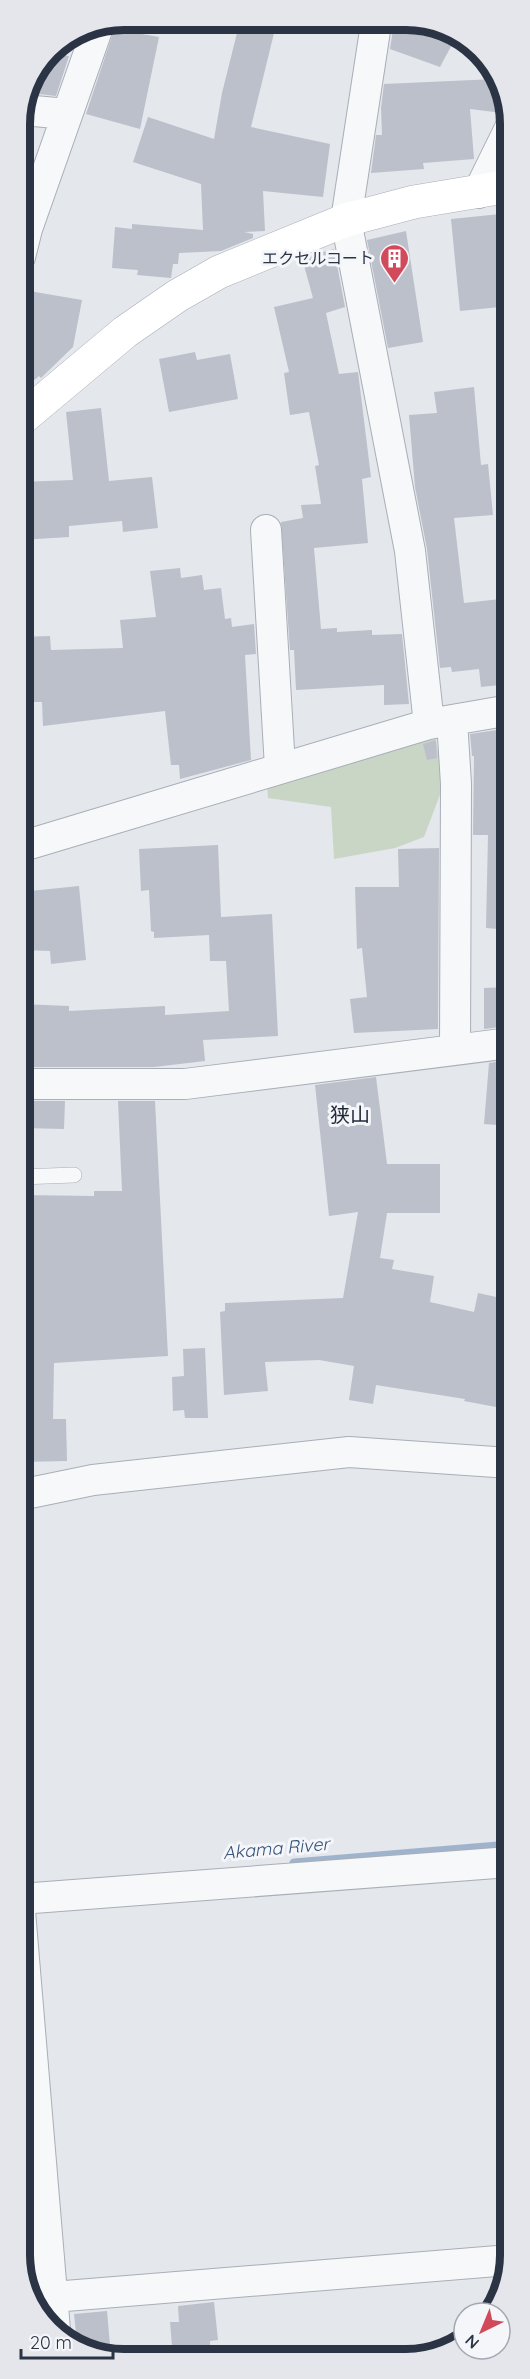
<svg xmlns="http://www.w3.org/2000/svg" width="530" height="2379" font-family="Quicksand,'Noto Sans JP',sans-serif">
<rect width="100%" height="100%" fill="#e4e7ec"/>
<path fill="#c9d6c5" d="M434 731 444 784 424 837 395 848 334 859 331 807 268 798 267 783Z"/>
<g fill="none" stroke-linecap="round" stroke-linejoin="round">
<path stroke="#9fb4cc" stroke-width="9" d="M294 1863 510 1845"/>
</g>
<path fill="#bbc0ca" d="M394 23H433L456 37 440 67 390 49Z
M239 25H276L251 127 330 144 323 197 263 191 265 231 244 232 253 234V238L221 251 179 253 178 264H173L171 278 137 275 138 270 112 268 115 227 132 229V224L203 230 201 184 133 162 148 117 214 139 222 93Z
M115 27H144L142 34 159 37 140 129 86 114Z
M48 54 69 56 56 96 31 93Z
M495 79 503 97 502 113 470 109 474 159 423 163 424 169 371 173 376 135H382L381 108 384 84Z
M510 213V306L460 311 451 219Z
M406 231 423 342 388 348 367 240Z
M334 249 345 307 326 313 339 374 358 372 371 477 362 479 368 543 314 548 321 629 337 628V632L372 630V635L402 634 409 704 384 705V685L296 690 294 650H290L281 522 303 518 301 505 321 504 315 466 319 465 309 412 290 415 284 373 289 372 274 307 313 298 302 258Z
M29 291 82 300 73 347 41 378 39 376 20 392V341Z
M195 352 197 360 230 354 238 399 169 412 159 359Z
M474 387 481 465 488 464 493 515 454 518 464 603 510 598V653L506 654 509 684 481 687 479 669 452 672 451 667 440 668 427 549 415 487 409 415 437 413 434 392Z
M101 408 109 481 152 477 158 528 123 532 122 521 69 526V537L20 540V482L73 480 66 412Z
M180 568 181 578 202 575 204 590 221 588 225 619 231 618 232 627 254 624 256 654 245 655 251 760 180 779 179 765H171L165 711 43 726 42 702H20V637L50 636 51 650 123 648 120 620 156 617 150 571Z
M510 728V742L504 743 510 795V930L486 928 488 835H473L474 756H472L470 734Z
M436 740 437 758 427 760 423 744Z
M218 845 221 917 272 914 278 1036 203 1040 205 1061 154 1067H20V1004L69 1006V1011L165 1006V1015L229 1011 226 961H210L209 935 154 938V932L151 931 149 890 141 891 139 849Z
M439 848 438 1029 354 1033 350 999 367 997 362 948 357 949 355 887H399L398 849Z
M79 886 86 960 51 964 50 951 20 950V892Z
M510 987V1026L484 1029V988Z
M510 1060V1126L484 1124 489 1063Z
M376 1077 387 1164H440V1213H387L380 1258 394 1260 392 1269 434 1276 430 1302 474 1312 478 1293 510 1300V1393L499 1390 496 1407 464 1401 465 1399 376 1385 373 1404 349 1400 354 1366 319 1360 265 1362 268 1391 224 1395 220 1312 225 1311V1303L343 1298 358 1212 329 1216 315 1085Z
M20 1101H65L64 1129 20 1128Z
M118 1101H155L168 1356 54 1363 53 1419H66L67 1461 20 1462V1195L94 1196V1191H122Z
M205 1348 208 1418H185L184 1410 173 1411 172 1377 184 1376 183 1349Z
M214 2302 218 2340 210 2341 211 2358H173L170 2322H179L178 2306Z
M107 2311 111 2357H103L77 2342 74 2314Z"/>
<g fill="none" stroke-linecap="round" stroke-linejoin="round">
<defs>
<path id="service" d="M20 1177 74 1175"/>
<path id="minor" d="M376 24 346 220 410 551 429 724
M23 110 67 114
M478 193 510 128
M20 257 27 229 98 27
M266 530 280 767
M452 720 456 784 455 1049
M20 847 429 724 510 710
M20 1084H185L510 1043
M20 1495 93 1480 349 1452 510 1463
M20 1899 510 1862
M20 1911 55 2330
M53 2297 510 2260"/>
<path id="secondary" d="M20 420 125 332 177 296 219 272 346 220 414 202 510 186"/>
</defs>
<use href="#service" stroke="#a9aeb7" stroke-width="16"/>
<use href="#minor" stroke="#a9aeb7" stroke-width="32"/>
<use href="#secondary" stroke="#a9aeb7" stroke-width="34"/>
<use href="#service" stroke="#f7f8fa" stroke-width="15"/>
<use href="#minor" stroke="#f7f8fa" stroke-width="30"/>
<use href="#secondary" stroke="#fff" stroke-width="33"/>
</g>
<defs>
<symbol id="building-pin" viewBox="-11 -11 22 30"><path d="M0 17L-7.5 6A9.5 9.5 0 1 1 7.5 6Z" fill="#d1495b" stroke="#f4f6f9"/><path d="M-4-6H4V6H1V3H-1V6H-4ZM-2.5-4.3h1.7v1.8h-1.7ZM.8-4.3h1.7v1.8H.8ZM-2.5-1h1.7V.8h-1.7ZM.8-1h1.7V.8H.8Z" fill="#fff"/></symbol>
</defs>
<g fill-rule="evenodd">
<use href="#building-pin" x="378" y="242" width="33" height="45"/>
</g>
<g text-anchor="middle" dominant-baseline="central" stroke-width="6" stroke-linejoin="round" paint-order="stroke">
<g font-size="16" fill="#2b3445" stroke="#f4f6f9" text-anchor="end">
<text x="374" y="258">エクセルコート</text>
</g>
<g font-size="18" font-style="italic" fill="#34527a" stroke="#f4f6f9">
<text transform="translate(276 1848) rotate(-5)">Akama River</text>
</g>
<g font-size="20" fill="#1d2536" stroke="#f4f6f9">
<text x="350" y="1114">狭山</text>
</g>
</g>
<path d="M0 0H530V2379H0ZM124 30H406A94 94 0 0 1 500 124V2255A94 94 0 0 1 406 2349H124A94 94 0 0 1 30 2255V124A94 94 0 0 1 124 30Z" fill="#e4e6eb" fill-rule="evenodd"/>
<path fill="none" stroke="#2b3445" stroke-width="8" d="M124 30H406A94 94 0 0 1 500 124V2255A94 94 0 0 1 406 2349H124A94 94 0 0 1 30 2255V124A94 94 0 0 1 124 30Z"/>
<g transform="translate(482 2331) rotate(223)"><circle r="28" fill="#f4f6f9" stroke="#a4a8b1" stroke-width="1.5"/>
<path d="M0-4.5L10 22L0 15L-10 22Z" fill="#d1495b"/>
<text y="-9" font-size="16" font-weight="bold" text-anchor="middle" fill="#2b3445">N</text>
</g>
<path d="M21 2349v9h92v-9" fill="none" stroke="#2b3445" stroke-width="3"/>
<text x="30" y="2349" font-size="18" fill="#2b3445" stroke="#f4f6f9" stroke-width="4.5" paint-order="stroke">20 m</text>
</svg>
